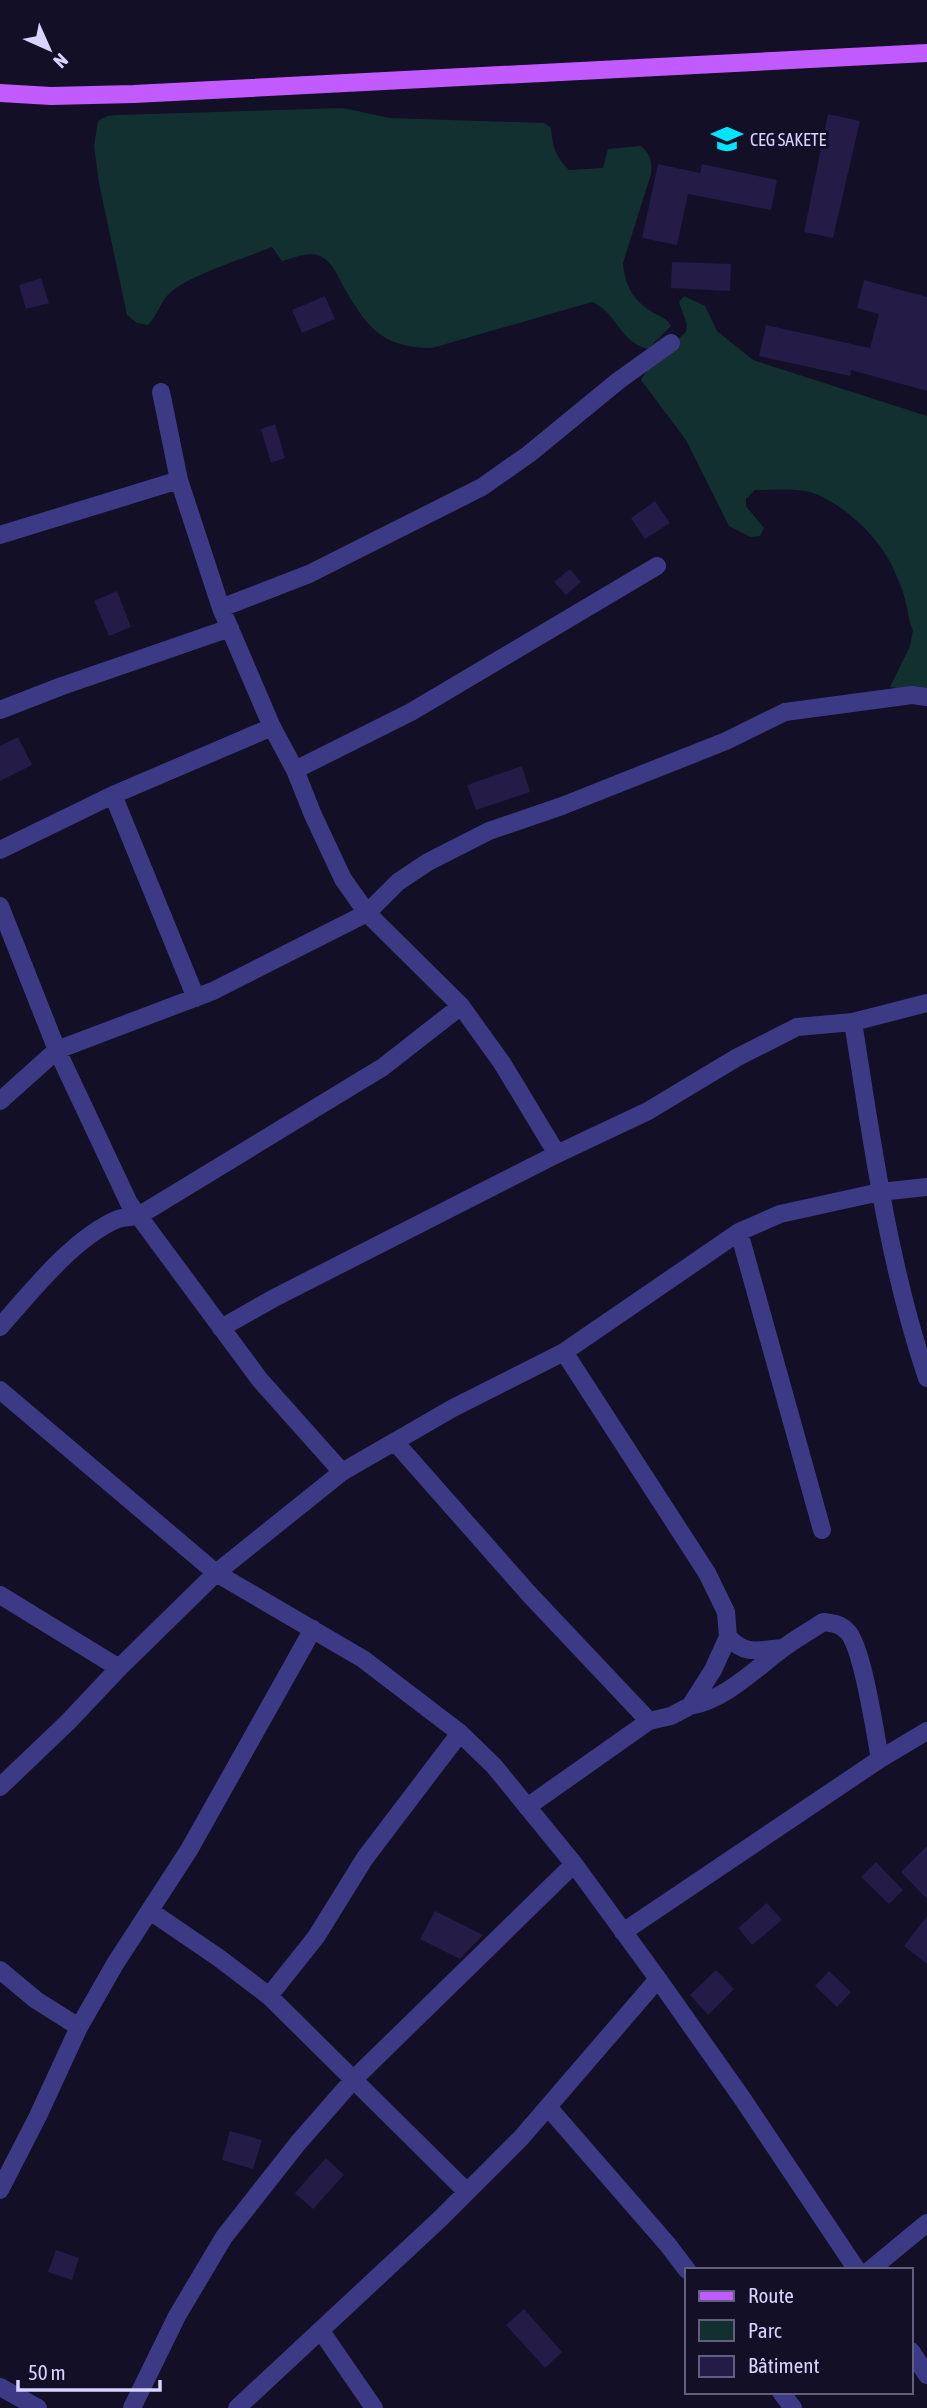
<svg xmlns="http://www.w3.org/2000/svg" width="927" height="2408" font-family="'Asap Condensed',sans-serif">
<rect width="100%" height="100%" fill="#130f26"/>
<path fill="#12302f" d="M343 108 390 118 544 123 551 128C552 145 556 158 569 170L603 168 608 149 641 146C651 155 652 161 651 174L623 263C625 286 633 301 654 313 661 317 667 318 671 326L648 349C618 341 618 313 592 302L432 348C379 348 365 324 341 282 336 272 331 261 320 256 310 251 293 258 282 261L272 247C248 257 187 276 170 293 161 300 158 315 148 325L137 323 127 315 99 183 94 146 98 121 107 116 117 115Z
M684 296 705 306 717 331 753 360 927 416V692L890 687 910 646 913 630C908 621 909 613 906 604 904 592 898 579 893 568 880 538 842 502 810 492 793 488 773 490 755 490L746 499V506L764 528 760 536 750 537 729 526 686 440 641 380 651 364 686 332 687 325 679 302Z"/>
<path fill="#241b47" d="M828 114 860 121 833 238 804 232Z
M658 164 700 173 702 164 777 180 771 210 688 194 677 245 642 238Z
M672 262 731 264 730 291 671 288Z
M41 278 49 303 26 309 19 285Z
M864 280 927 297V391L851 370 850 376 759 356 766 325 870 348 879 314 857 308Z
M325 296 335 319 302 333 292 310Z
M275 424 285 458 271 463 261 429Z
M655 501 670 523 645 539 631 518Z
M570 569 581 582 566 595 554 582Z
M117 591 131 627 109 636 94 601Z
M18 737 32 765 0 781V746Z
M522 766 530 792 476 810 467 785Z
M927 1846V1899L901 1872Z
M876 1862 903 1890 889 1904 861 1877Z
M767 1903 782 1920 752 1945 738 1928Z
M435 1911 483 1935 460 1959 420 1939Z
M927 1916V1964L904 1946Z
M716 1970 734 1989 708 2015 690 1995Z
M829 1971 851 1992 837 2007 815 1986Z
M230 2131 262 2140 253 2169 222 2160Z
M326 2158 344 2175 313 2209 295 2193Z
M56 2250 79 2258 72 2280 48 2272Z
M524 2309 562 2352 545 2368 506 2325Z"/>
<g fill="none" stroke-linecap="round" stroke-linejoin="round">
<path stroke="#3d3a85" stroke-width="18" d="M161 392 179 480 221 608 272 727 295 770 313 815 343 879 367 913 461 1006 502 1063 557 1154
M0 535 179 480
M221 608 309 574 482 487 529 454 618 381 671 343
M0 710 62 686 230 628
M295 770 411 712 657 566
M113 795 196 998
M0 850 113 795 272 727
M0 906 57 1050 129 1203 260 1380 342 1472
M853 1022C872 1141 888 1263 927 1378
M0 1101 57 1050 213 991 367 913 398 882 428 862 489 831 562 806 726 741 785 712 912 695 927 697
M739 1232 822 1530
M0 1327C31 1292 74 1237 118 1219 124 1217 133 1217 140 1215L383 1067 461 1006
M221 1328 276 1297 557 1154 648 1111 736 1058 797 1027 853 1022 927 1003
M0 1390 216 1573 363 1659 460 1733 494 1766 574 1864 658 1979 742 2098 857 2270
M395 1442 530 1595 649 1721
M0 1595 119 1668
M728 1637C746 1656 758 1650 783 1648
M690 1706C726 1699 754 1670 782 1649 795 1639 810 1631 823 1622 833 1623 841 1624 848 1632 863 1649 875 1732 880 1759
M0 1787 68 1722 119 1668 216 1573 342 1472 453 1408 564 1352 739 1232 780 1214 880 1192 927 1187
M527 1807 649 1721 671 1716 690 1706 713 1670 728 1637 726 1612 707 1573 564 1352
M150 1911 219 1958 269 1996 467 2192
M623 1932 880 1759 927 1731
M0 1970 36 2000 79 2027
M269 1996 316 1937 365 1858 460 1733
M548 2107 668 2245 687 2270
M0 2190 38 2116 79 2027 115 1964 189 1850 313 1629
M870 2270 927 2223
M321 2331 374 2408
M911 2351 927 2375
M0 2387 38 2408
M781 2392 793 2408
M132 2408 177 2316 224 2237 298 2143 354 2079 574 1864
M237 2408 440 2219 521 2138 658 1979"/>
<path stroke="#c25bff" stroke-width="18" d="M0 93 51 96 134 94 927 53"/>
</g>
<defs>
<symbol id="school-bare" viewBox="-9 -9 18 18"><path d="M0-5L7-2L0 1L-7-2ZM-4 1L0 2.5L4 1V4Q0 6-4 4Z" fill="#00e5ff" stroke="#130f26" stroke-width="2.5" paint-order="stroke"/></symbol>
</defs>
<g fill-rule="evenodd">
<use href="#school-bare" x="705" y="117" width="44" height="44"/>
</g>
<g text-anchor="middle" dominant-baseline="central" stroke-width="6" stroke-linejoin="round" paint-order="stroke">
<g font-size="18" fill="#d9d4ff" stroke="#130f26" text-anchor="start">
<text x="750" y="139">CEG SAKETE</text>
</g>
</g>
<rect x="685" y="2268" width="228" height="126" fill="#130f26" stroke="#625e7d" stroke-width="2"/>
<rect x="699" y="2291" width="35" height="10" fill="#c25bff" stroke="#625e7d" stroke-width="2"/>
<text x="748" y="2303" font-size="21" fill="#d9d4ff">Route</text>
<rect x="699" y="2320" width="35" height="21" fill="#12302f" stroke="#625e7d" stroke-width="2"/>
<text x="748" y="2338" font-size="21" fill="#d9d4ff">Parc</text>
<rect x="699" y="2356" width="35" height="21" fill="#241b47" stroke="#625e7d" stroke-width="2"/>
<text x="748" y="2373" font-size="21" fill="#d9d4ff">Bâtiment</text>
<g transform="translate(49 49) rotate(135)" stroke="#130f26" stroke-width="5" paint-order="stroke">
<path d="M0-5L12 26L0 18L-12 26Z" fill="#d9d4ff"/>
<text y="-10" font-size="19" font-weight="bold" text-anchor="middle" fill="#d9d4ff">N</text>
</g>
<path d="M18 2380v10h142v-10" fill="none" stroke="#d9d4ff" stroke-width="3.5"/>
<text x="28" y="2380" font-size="21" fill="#d9d4ff" stroke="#130f26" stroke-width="5" paint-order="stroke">50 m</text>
</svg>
